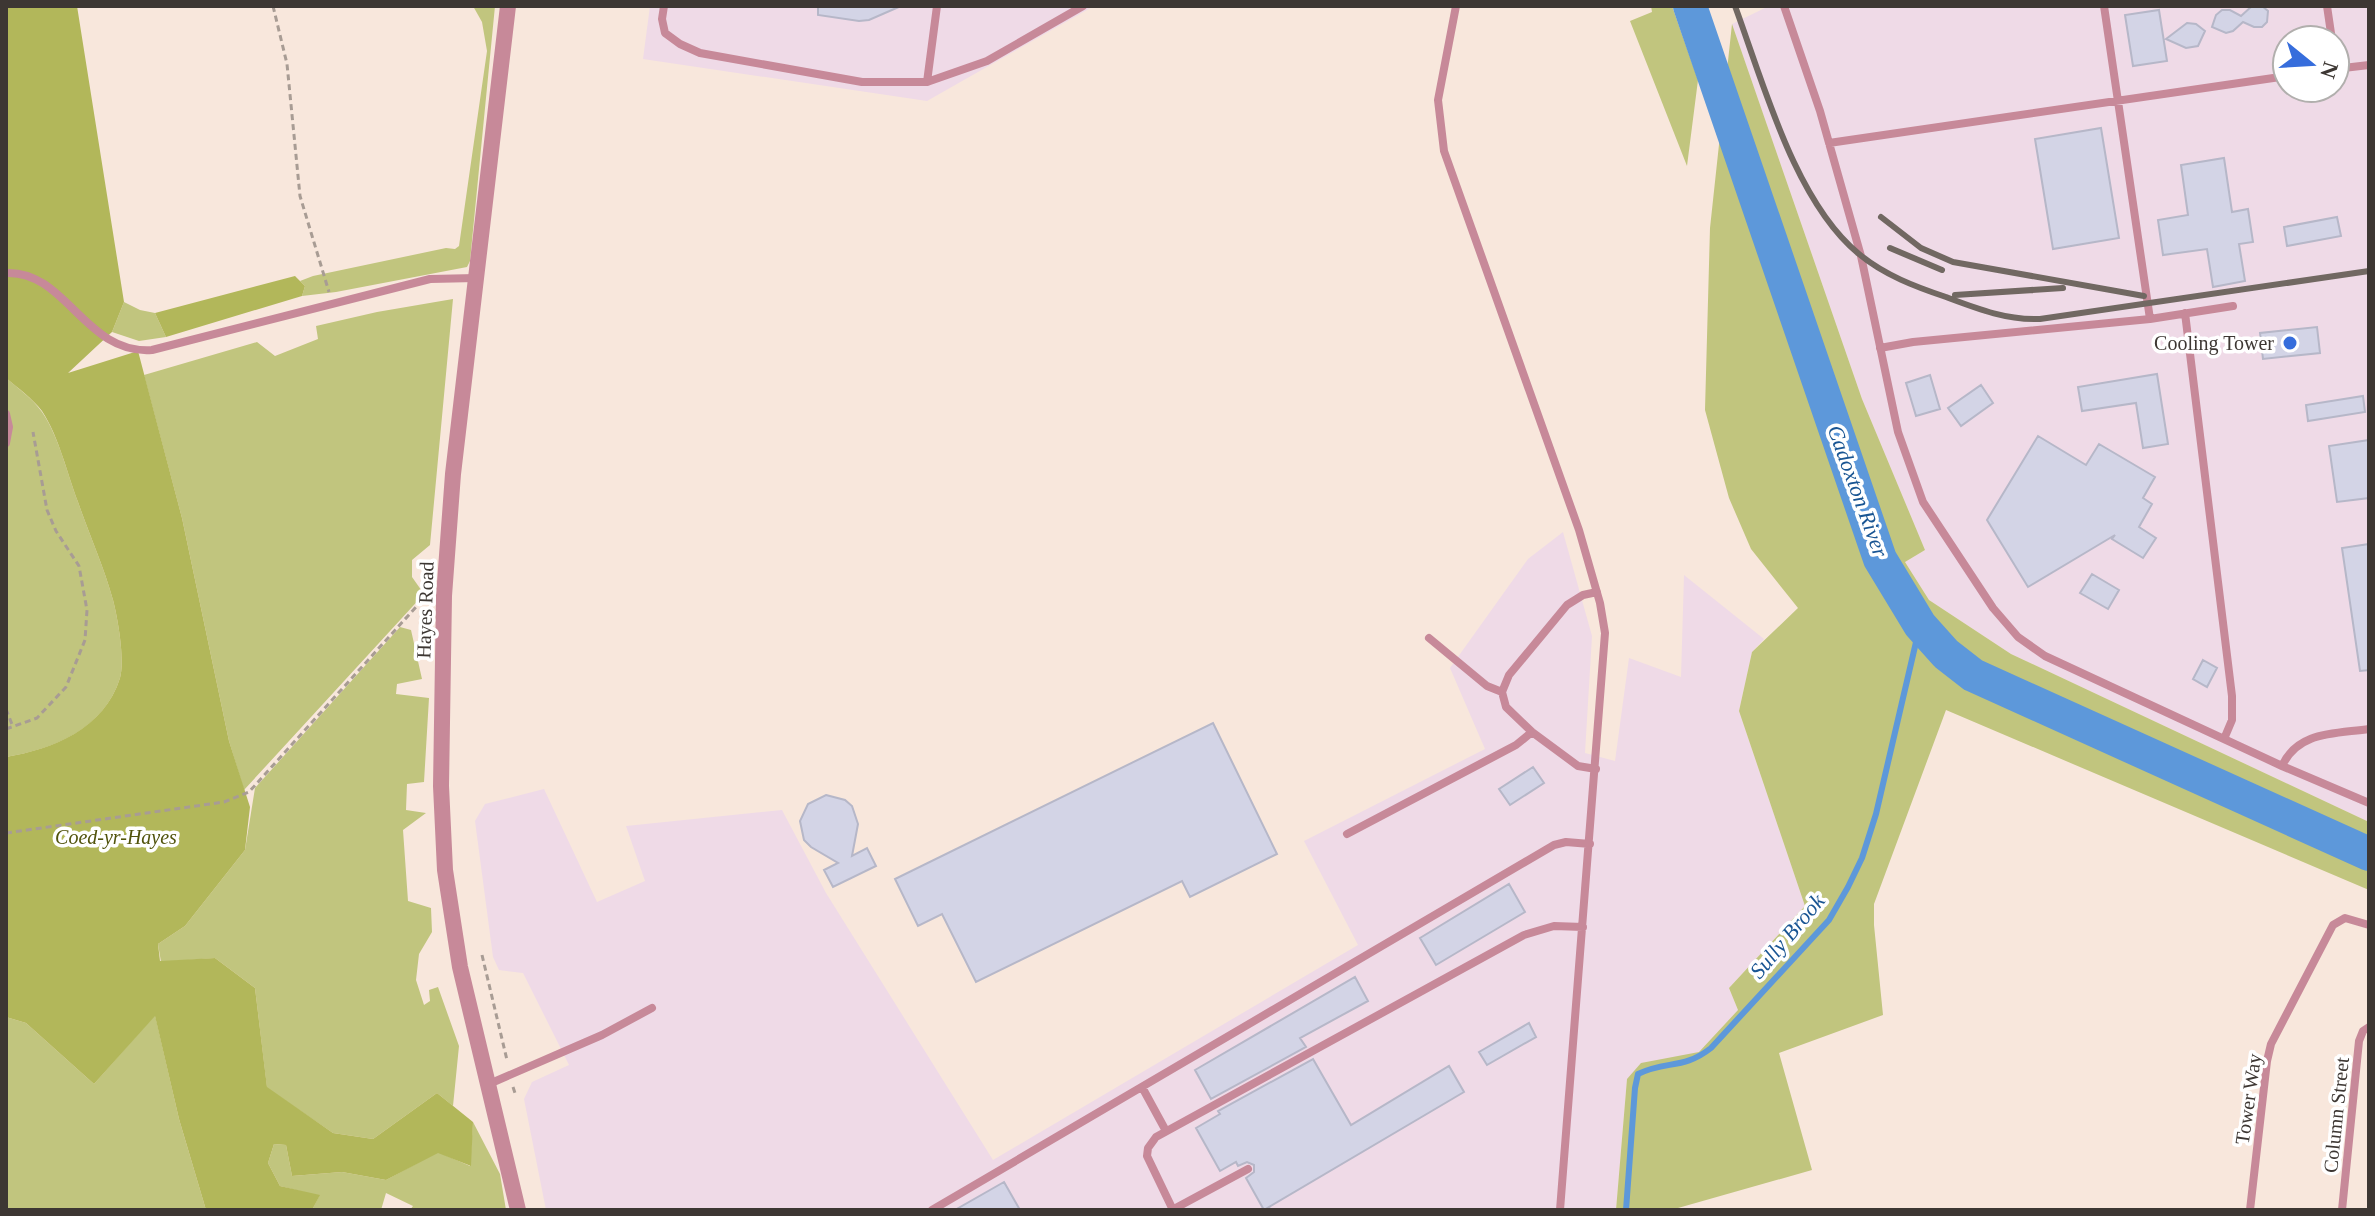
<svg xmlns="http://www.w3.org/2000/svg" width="2375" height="1216" font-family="Georgia,serif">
<rect width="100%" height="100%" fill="#f8e7dc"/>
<path fill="#efdae7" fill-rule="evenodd" d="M650 6H1094L927 101 643 59Z
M1769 6H2369V822L2011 654 1929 600 1905 562 1925 550 1862 399 1732 24ZM2287 40H2335V88H2287Z
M1563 532 1592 636 1585 753 1615 761 1629 658 1681 677 1684 575 1764 639 1752 652 1739 711 1805 906 1729 988 1738 1010 1699 1052 1674 1058 1627 1079 1616 1210H546L524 1099 532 1082 569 1065 523 973 499 970 493 957 475 821 485 804 544 789 597 902 645 881 626 826 782 810 826 893 993 1160 1358 945 1304 841 1485 749 1450 668 1528 559Z"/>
<path fill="#c1c57e" d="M473 6H495L470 261 467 267 336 292 302 296 305 286 300 281 313 276 446 248 455 249 459 246 487 51 482 22Z
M1651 6H1672L1698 80 1687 166 1630 21 1652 12Z
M1732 24 1862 399 1925 550 1905 562 1929 600 2011 654 2369 822V890L1946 710 1874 904V925L1883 1015 1779 1053 1812 1170 1671 1210H1616L1627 1079 1641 1063 1699 1052 1738 1010 1729 988 1805 906 1739 711 1752 652 1798 608 1751 549 1729 498 1705 410 1710 228Z
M453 299 430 545 412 560V577L424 594 244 790 229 741 182 518 144 375 257 342 275 356 318 339 316 326 377 312Z
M124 302 140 310 155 313 166 337 139 341 112 332Z
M6 378C19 389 32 398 42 412 59 437 67 473 78 502 89 534 104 567 113 600 118 619 125 660 120 678 104 729 54 749 6 757Z
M400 627 411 630 422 679 397 684 396 694 429 698 424 782 407 784 406 810 426 813 403 830 408 901 431 908 432 932 419 954 416 980 424 1005 430 1001 429 990 438 987 459 1046 453 1106 437 1093 373 1139 333 1133 267 1088 255 988 215 958 161 962 158 944 185 926 245 850 255 788Z
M155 1015 179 1119 206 1210H6V1017L26 1023 94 1084Z
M473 1122 500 1174 506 1210H410L413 1206 386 1193 381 1210H312L319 1196 280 1186 268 1163 274 1144 286 1145 292 1176 342 1172 386 1180 438 1152 470 1166Z"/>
<path fill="#b2b75a" d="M6 6H77L124 302 112 332 68 373 138 351 182 518 229 741 250 807 245 850 185 926 158 944 160 961 215 958 255 988 267 1087 333 1133 373 1139 437 1093 473 1122 471 1166 438 1153 386 1180 342 1172 292 1176 286 1145 274 1144 268 1163 280 1186 320 1195 312 1210H206L179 1119 155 1016 94 1084 26 1023 6 1017V757C53 749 104 729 120 678 125 660 118 619 113 600 104 567 89 534 78 502 67 473 59 437 42 411 32 398 19 389 6 378Z
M295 276 305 286 302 296 166 337 155 313Z"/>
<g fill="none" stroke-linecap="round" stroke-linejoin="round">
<path stroke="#5d98da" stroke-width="6" d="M1626 1210 1635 1088 1638 1074C1667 1060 1683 1070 1711 1048L1829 920 1848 887 1862 858 1876 814 1920 625"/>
<path stroke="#5d98da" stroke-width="34" d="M1690 6 1880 559 1920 625 1946 654 1973 675 2369 854"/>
</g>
<path fill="#d3d4e6" stroke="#b6b7c8" stroke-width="2" d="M818 6H901L869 20 859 21 818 15Z
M2252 6H2262L2268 11 2267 22 2262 27H2254L2243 22 2233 31 2226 33 2212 27 2216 15 2222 10H2230L2241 16Z
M2159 10 2167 61 2133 66 2125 15Z
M2187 23 2196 24 2205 31 2198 46 2186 48 2166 39Z
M2101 128 2119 238 2053 249 2035 139Z
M2224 158 2232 212 2248 209 2253 242 2239 244 2245 281 2213 287 2207 249 2163 255 2158 220 2188 215 2181 165Z
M2337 217 2341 236 2287 246 2284 227Z
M2317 327 2320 353 2263 359 2260 333Z
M2157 374 2168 444 2143 448 2136 403 2082 411 2078 387Z
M1930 375 1940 409 1916 416 1906 383Z
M1981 385 1993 403 1961 426 1948 408Z
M2363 396 2365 412 2308 421 2306 405Z
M2038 436 2086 465 2099 444 2155 477 2143 498 2152 504 2139 527 2156 538 2143 558 2112 539 2115 535 2028 587 1987 520Z
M2369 440V498L2337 502 2329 446Z
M2369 544V670L2360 671 2342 548Z
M2092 574 2119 590 2108 609 2080 593Z
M2203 660 2217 668 2207 687 2193 679Z
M1213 723 1277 854 1190 897 1182 881 976 982 942 914 918 926 895 879Z
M1533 767 1544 783 1510 805 1499 789Z
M826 795 845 800 852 806 858 824 852 856 867 848 876 866 833 887 824 870 838 863 811 847 804 840 800 821 808 804Z
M1509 884 1525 912 1436 965 1420 938Z
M1355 977 1368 1001 1300 1038 1306 1047 1211 1099 1195 1070Z
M1529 1023 1536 1037 1487 1065 1479 1052Z
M1313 1059 1351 1125 1449 1066 1464 1092 1264 1210 1246 1178 1254 1172V1165L1247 1162 1238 1166 1236 1162 1220 1171 1196 1128 1220 1114 1218 1111Z
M1004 1182 1020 1210H955Z"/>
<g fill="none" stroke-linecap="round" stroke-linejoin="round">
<path stroke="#a89c94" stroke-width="3" stroke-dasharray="6 4" stroke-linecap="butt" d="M273 6 287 64 300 196 329 292
M6 709 13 727
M6 729 37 718 66 687 85 640 87 610 79 566 56 531 47 510 33 432
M6 833 224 802 249 792 425 597
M482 955 507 1060
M513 1087 516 1096"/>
<path stroke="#c78999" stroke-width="8" d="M664 6 662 19 665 33 680 44 700 53 862 82H927L987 61 1083 6
M1456 6 1438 100 1444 151 1579 530 1600 603 1605 633 1560 1210
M1784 6 1820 111 1861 256 1898 432 1923 502 1993 608 2018 637 2045 656 2282 766 2369 803
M2104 6 2150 319
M2327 6 2332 40
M2335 69 2369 65
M927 82 937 6
M1829 143 2287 76
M6 273C66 270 85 355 152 350L430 279 476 278
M2185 313 2232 696V720L2224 739
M1880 348 1913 342 2150 319 2233 306
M6 414 9 427 6 443
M1429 638 1487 686 1502 692
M2282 766C2298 731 2335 734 2369 729
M1596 769 1578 766 1532 732 1506 707 1502 692 1509 675 1567 605 1583 595 1597 592
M1347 834 1516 745 1532 732
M489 1084 602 1035 652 1008
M1142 1087 1166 1131
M932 1210 1554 845 1566 842 1590 844
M1172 1210 1248 1169
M1173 1210 1147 1156 1148 1148 1156 1137 1524 935 1554 926 1583 927
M2250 1210 2267 1061 2271 1044 2333 925 2345 918 2369 925
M2342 1210 2359 1041 2363 1031 2369 1027"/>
<path stroke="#c78999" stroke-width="16" d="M508 6 453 474 444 596 441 786 445 870 460 967 518 1210"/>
<path stroke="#716862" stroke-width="6" d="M1735 6C1763 82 1795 202 1859 254 1884 275 1916 287 1946 297 1978 309 2006 320 2040 319L2369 271
M1881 217 1921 248 1953 262 2144 296
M1890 248 1942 270
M1955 295 2063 288"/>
</g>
<circle fill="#366ddc" stroke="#fff" stroke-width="3" cx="2290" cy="343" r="8"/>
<g text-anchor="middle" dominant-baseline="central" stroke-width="7" stroke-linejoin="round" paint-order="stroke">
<g font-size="20" fill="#3d3733" stroke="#fff" text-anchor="end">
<text x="2274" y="343">Cooling Tower</text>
</g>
<g font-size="20" fill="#3d3733" stroke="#fff">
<text transform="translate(425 610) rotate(-88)">Hayes Road</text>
<text transform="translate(2248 1099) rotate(-82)">Tower Way</text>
<text transform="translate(2336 1115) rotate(-84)">Column Street</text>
</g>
<g font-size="20" font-style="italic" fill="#51530c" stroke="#fff">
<text x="116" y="837">Coed-yr-Hayes</text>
</g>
<g font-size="22" font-style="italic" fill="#195593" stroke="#fff">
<text transform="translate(1858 491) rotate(70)">Cadoxton River</text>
<text transform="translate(1787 936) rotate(-50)">Sully Brook</text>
</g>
</g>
<rect width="2375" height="1216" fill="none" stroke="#3d3733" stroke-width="16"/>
<g transform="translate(2311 64) rotate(108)"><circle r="38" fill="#ffffff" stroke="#b1afad" stroke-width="2"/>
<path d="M0-6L14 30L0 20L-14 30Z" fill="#366ddc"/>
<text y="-12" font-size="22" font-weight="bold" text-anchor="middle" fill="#3d3733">N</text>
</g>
</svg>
